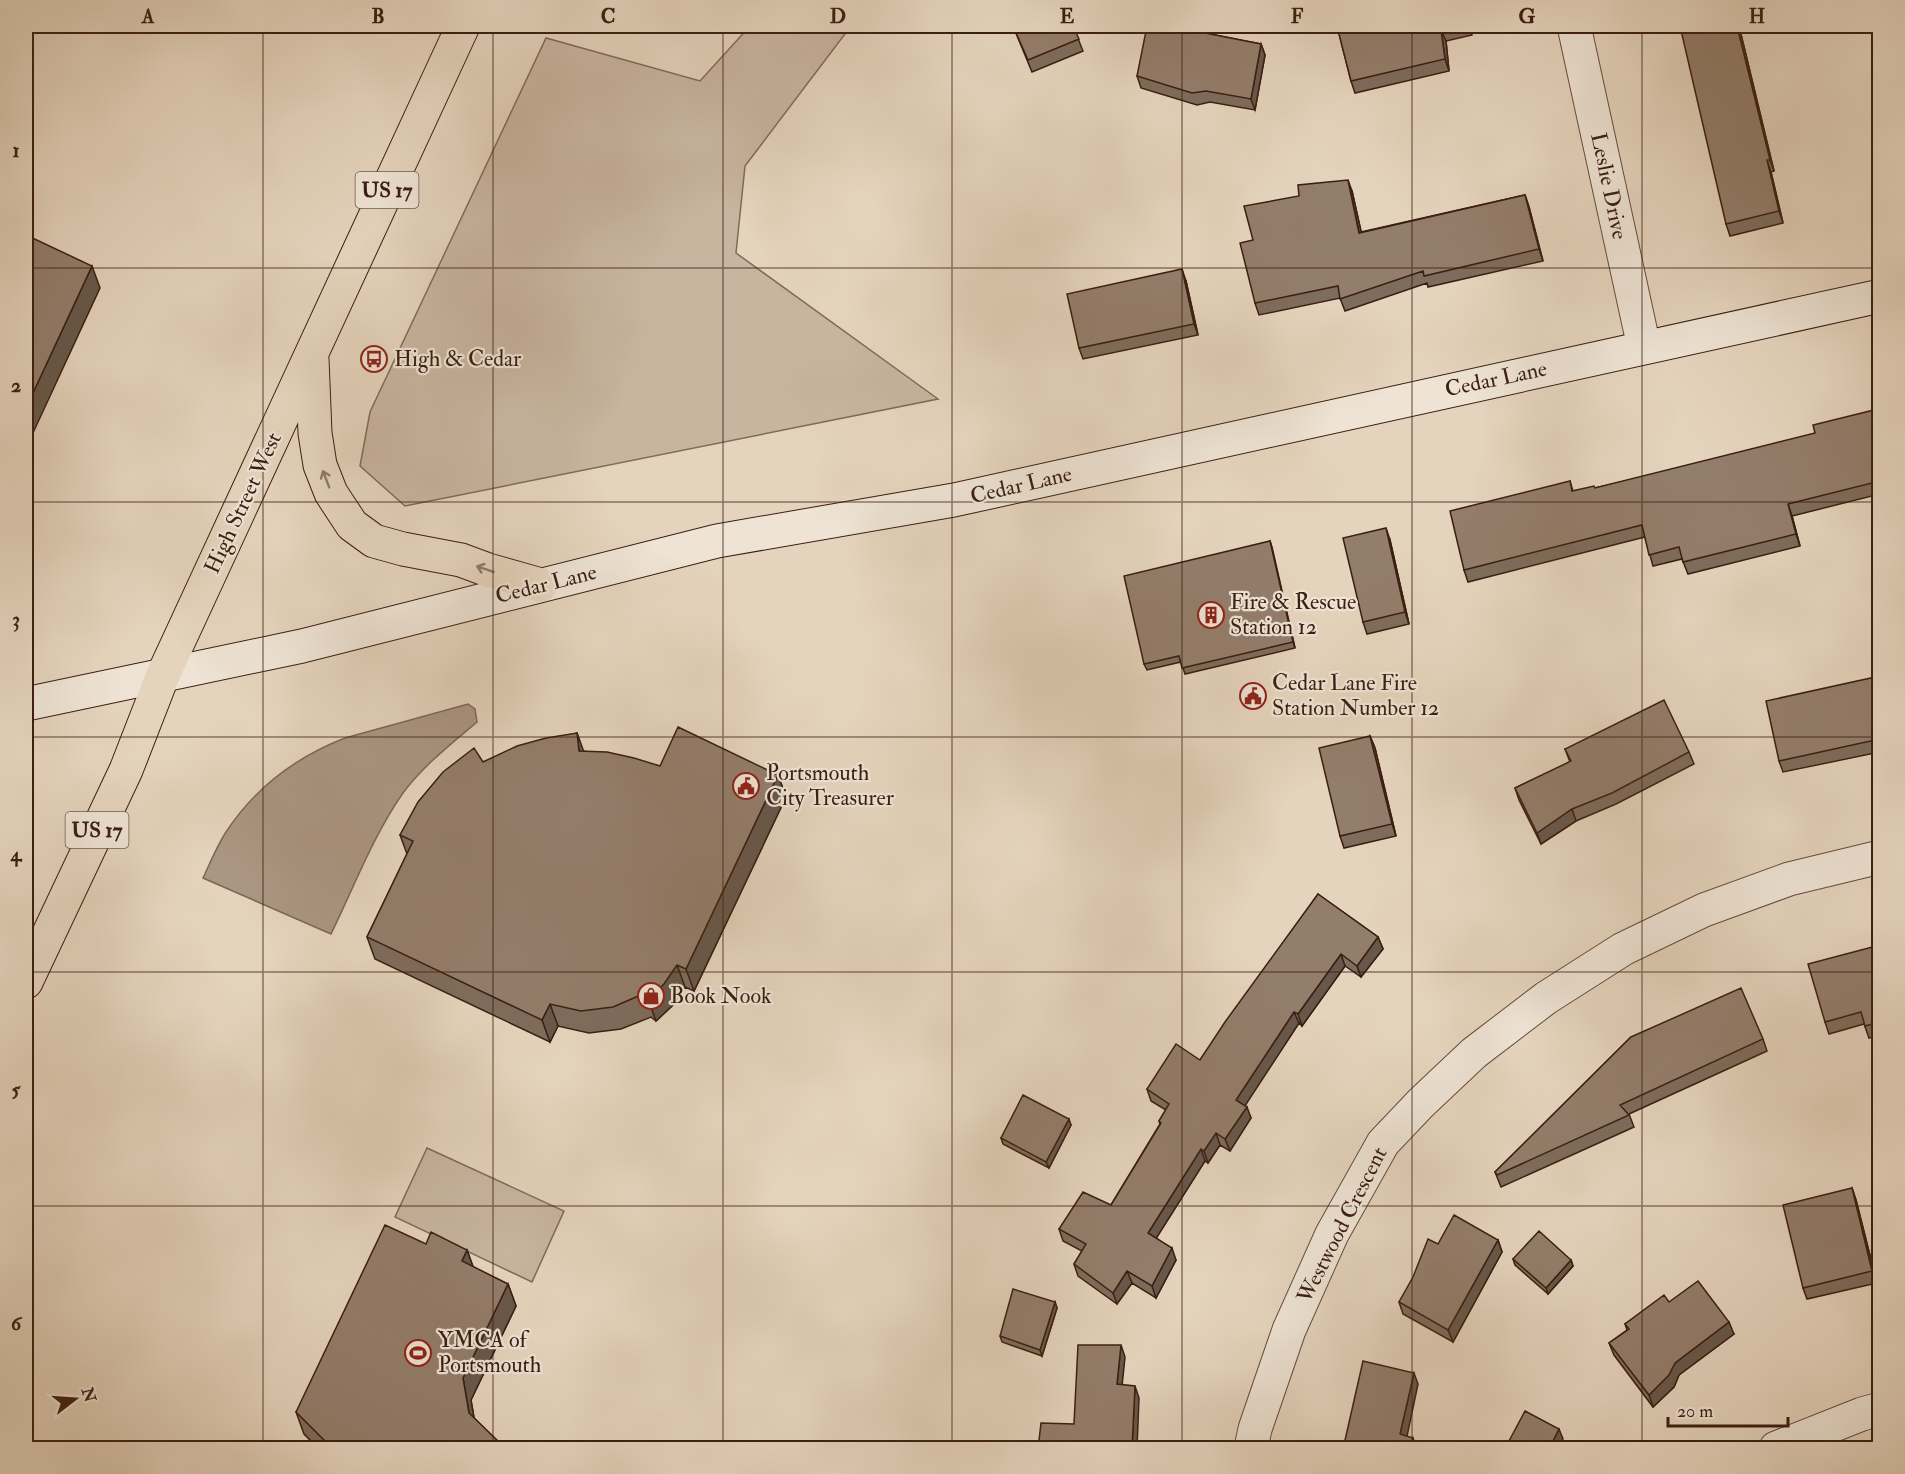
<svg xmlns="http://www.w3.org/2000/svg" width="1905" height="1474" font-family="'IM FELL Double Pica',serif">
<rect width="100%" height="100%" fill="#e5d4bd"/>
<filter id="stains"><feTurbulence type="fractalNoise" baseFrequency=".00333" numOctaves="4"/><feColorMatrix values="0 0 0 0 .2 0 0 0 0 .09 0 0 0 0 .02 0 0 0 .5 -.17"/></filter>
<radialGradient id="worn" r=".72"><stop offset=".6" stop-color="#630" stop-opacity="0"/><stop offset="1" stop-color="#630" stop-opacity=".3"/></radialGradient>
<path fill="#c8b5a0" stroke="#826a59" stroke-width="1.5" d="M750 26H851L745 166 736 253 938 399 405 506 360 466 370 412 546 38 700 81Z
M427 1148 564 1211 532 1282 395 1217Z"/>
<path fill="#ab9683" stroke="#7e6656" stroke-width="1.5" d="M468 704 475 709 477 722C452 743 422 767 403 793 374 834 353 889 331 934L203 878C210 863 217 846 226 832 255 788 296 757 345 738Z"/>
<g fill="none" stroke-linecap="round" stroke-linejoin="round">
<defs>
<path id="street" d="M1574 26 1644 347
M1251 1448 1255 1429 1289 1330 1332 1234 1383 1143 1421 1103 1474 1053 1546 998 1623 949 1704 910 1789 879 1880 857
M1776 1448 1862 1414 1880 1409"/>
<path id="secondary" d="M26 704 302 646 717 541 954 500 1880 296"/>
<path id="primary" d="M312 359 315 433 320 465 331 493 352 525 374 541 403 549 461 560 488 570 541 585
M26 982 126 770 163 675 463 26"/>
</defs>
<use href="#street" stroke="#664c3d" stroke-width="35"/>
<use href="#secondary" stroke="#3b1e12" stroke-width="35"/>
<use href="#primary" stroke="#3b1e12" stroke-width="35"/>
<use href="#street" stroke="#eee3d4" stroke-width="33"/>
<use href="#secondary" stroke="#eee3d4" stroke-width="33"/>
<use href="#primary" stroke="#e5d4bd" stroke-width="33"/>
</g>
<path fill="#7e6c5c" stroke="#3b1e12" stroke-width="1.5" d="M1013 26H1073L1083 51 1032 72Z
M1337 26H1470L1472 35 1446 41 1449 71 1355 93 1351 81Z
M1739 26 1774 171 1771 172 1783 223 1730 236 1726 224Z
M1185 28V29L1261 44 1265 55 1255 110 1210 102 1197 105 1141 88 1137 76Z
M1352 191 1361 232 1525 195 1529 207 1543 261 1428 287 1427 283 1345 311 1340 298 1259 315 1255 303 1253 240Z
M1186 281 1198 335 1083 359 1079 348Z
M1878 422 1879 427 1880 494 1792 516 1800 546 1688 574 1682 559 1653 566 1645 537 1468 582 1464 570 1570 481 1573 491 1595 488Z
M1390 540 1409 624 1367 634 1363 622Z
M1270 541 1295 648 1185 674 1181 662 1147 670 1144 664Z
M1880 676V752L1783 772 1779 761Z
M577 733 583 751 660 766 778 775 786 797 694 991 685 987 672 1006 656 1021 651 1017 621 1029 589 1033 558 1026 550 1042 375 959 367 937 407 854 400 835 483 762Z
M1370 736 1375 748 1396 836 1344 848 1340 836Z
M1565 749 1689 752 1694 764 1616 804 1576 821 1541 844 1519 800 1515 788 1570 762Z
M1318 894 1378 937 1383 949 1361 977 1345 966 1302 1026 1299 1023 1245 1105 1251 1118 1230 1151 1220 1145 1208 1163 1205 1161 1156 1238 1176 1260 1156 1298 1132 1283 1117 1304 1078 1276 1074 1264 1082 1251 1063 1241 1059 1229 1111 1205 1160 1124 1159 1121 1166 1110 1151 1101 1147 1089 1200 1060Z
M1880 945V1035L1869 1038 1864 1024 1829 1034 1825 1022Z
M1631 1037 1763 1039 1767 1051 1629 1114 1634 1127 1501 1187 1495 1172Z
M1071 1125 1049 1168 1003 1144 1001 1138Z
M1852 1188 1856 1200 1877 1283 1807 1299 1803 1288Z
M1498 1240 1502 1252 1453 1342 1403 1314 1399 1302 1438 1244Z
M426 1244 467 1250 473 1267 508 1284 516 1306 471 1400 474 1418 506 1449H319L304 1434 296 1412Z
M1513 1259 1571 1260 1573 1266 1548 1294 1515 1265Z
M1055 1302 1057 1308 1042 1356 1002 1342 1000 1336Z
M1669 1302 1734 1334 1679 1375 1674 1387 1653 1407 1614 1355 1609 1343 1627 1330 1625 1324Z"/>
<path fill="#67584b" stroke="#3b1e12" stroke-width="1.5" d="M1179 26H1184L1185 28 1183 40 1179 28Z
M1737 26H1739L1774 171 1770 160Z
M1441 30 1446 41 1449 71 1445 59Z
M1261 44 1265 55 1255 110 1251 99Z
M1767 160 1771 172 1783 223 1779 211Z
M1348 180 1352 191 1364 244 1359 233Z
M1525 195 1529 207 1543 261 1539 249Z
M92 266 100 288 26 448V408Z
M1182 269 1186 281 1198 335 1194 324Z
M1788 504 1792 516 1800 546 1796 534Z
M1386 528 1390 540 1409 624 1405 612Z
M1270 541 1272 547 1295 648 1293 642Z
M577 733 585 755 579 751Z
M1370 736 1375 748 1396 836 1392 824Z
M778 775 786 797 694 991 686 969Z
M1572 809 1576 821 1541 844 1537 833Z
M1378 937 1383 949 1361 977 1357 966Z
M1341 954 1345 966 1302 1026 1298 1014Z
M677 965 685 987 672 1006 656 1021 648 999Z
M550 1004 558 1026 550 1042 542 1020Z
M1294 1012 1299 1023 1241 1112 1236 1100Z
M1247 1107 1251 1118 1230 1151 1225 1139Z
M1069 1119 1071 1125 1049 1168 1046 1162Z
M1216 1133 1220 1145 1208 1163 1204 1151Z
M1201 1149 1205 1161 1152 1245 1148 1233Z
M1852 1188 1856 1200 1877 1283 1872 1271Z
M1498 1240 1502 1252 1453 1342 1448 1330Z
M1172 1248 1176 1260 1156 1298 1152 1286Z
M467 1250 475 1272 462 1261Z
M1571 1260 1573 1266 1548 1294 1546 1288Z
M1127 1271 1132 1283 1117 1304 1113 1293Z
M508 1284 516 1306 471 1400 477 1435 469 1413 463 1378Z
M1055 1302 1057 1308 1042 1356 1040 1350Z
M1729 1322 1734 1334 1679 1375 1674 1387 1653 1407 1649 1395 1675 1363Z
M1121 1345 1125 1357 1121 1396 1117 1384Z
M1414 1373 1418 1384 1405 1446 1400 1434Z
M1135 1386 1139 1398 1137 1449H1132Z
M1559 1429 1563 1439 1558 1449H1549Z
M1413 1438 1417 1449H1411Z"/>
<path fill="#937d6b" stroke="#3b1e12" stroke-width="1.5" d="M1013 26H1073L1079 39 1028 60Z
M1147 26H1179V28L1261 44 1251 99 1206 91 1192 93 1137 76Z
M1337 26H1460L1441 30 1445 59 1351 81Z
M1680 26H1737L1770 160H1767L1779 211 1726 224Z
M1348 180 1359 233 1525 195 1539 249 1424 276 1423 271 1340 299 1338 286 1255 303 1240 243 1253 240 1244 206 1299 196 1298 185Z
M26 235 92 266 26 408Z
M1182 269 1194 324 1079 348 1067 294Z
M1874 410 1878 427H1880V481L1788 504 1796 534 1683 562 1679 547 1649 555 1642 525 1464 570 1450 511 1570 481 1572 491 1594 486 1595 488 1815 433 1813 425Z
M1386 528 1405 612 1363 622 1343 538Z
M1270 541 1293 642 1182 668 1179 656 1144 664 1124 576Z
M1880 676V739L1779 761 1766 701Z
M1664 700 1689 752 1612 793 1572 809 1537 833 1515 788 1571 761 1565 749Z
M678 727 778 775 686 969 677 965 664 984 648 999 643 994 613 1007 581 1011 550 1004 542 1020 367 937 413 841 400 835 418 802 443 772 474 748 483 762 517 746 546 738 577 733 579 751 607 752 634 758 660 766Z
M1370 736 1392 824 1340 836 1319 748Z
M1318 894 1378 937 1357 966 1341 954 1298 1014 1294 1012 1236 1100 1247 1107 1225 1139 1216 1133 1204 1151 1201 1149 1148 1233 1172 1248 1152 1286 1127 1271 1113 1293 1074 1264 1086 1244 1059 1229 1083 1192 1111 1205 1161 1123 1159 1121 1169 1104 1147 1089 1176 1044 1200 1060 1225 1022Z
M1880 945V1022L1865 1026 1861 1012 1825 1022 1808 964Z
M1741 988 1763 1039 1620 1105 1629 1115 1497 1175 1495 1172 1631 1037Z
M1023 1095 1069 1119 1046 1162 1001 1138Z
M1852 1188 1872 1271 1803 1288 1783 1205Z
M1454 1215 1498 1240 1448 1330 1399 1302 1413 1277 1428 1239 1438 1244Z
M385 1225 426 1244 431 1232 467 1250 462 1261 508 1284 463 1378 469 1413 506 1449H333L296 1412Z
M1539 1231 1571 1260 1546 1288 1513 1259Z
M1698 1281 1729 1322 1675 1363 1669 1375 1649 1395 1609 1343 1629 1329 1625 1324 1664 1295 1669 1302Z
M1013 1289 1055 1302 1040 1350 1000 1336Z
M1078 1345H1121L1117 1384 1135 1386 1132 1449H1038L1041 1423 1074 1424Z
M1363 1361 1414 1373 1400 1434 1413 1438 1411 1449H1343Z
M1525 1411 1559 1429 1549 1449H1509L1512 1443 1509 1441Z"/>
<defs><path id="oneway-shaft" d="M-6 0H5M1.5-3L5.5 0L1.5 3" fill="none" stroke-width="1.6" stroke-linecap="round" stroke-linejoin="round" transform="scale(1.5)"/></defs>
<g stroke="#907968">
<use href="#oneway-shaft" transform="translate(326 479) rotate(-111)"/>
<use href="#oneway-shaft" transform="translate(485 569) rotate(-161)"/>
</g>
<path fill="none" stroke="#3b1e12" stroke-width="1.5" stroke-opacity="0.55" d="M263 26V1448M493 26V1448M723 26V1448M952 26V1448M1182 26V1448M1412 26V1448M1642 26V1448M26 268H1880M26 502H1880M26 737H1880M26 972H1880M26 1206H1880"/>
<defs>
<symbol id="bus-ring" viewBox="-11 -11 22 22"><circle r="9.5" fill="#eee3d4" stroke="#8f2418" stroke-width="1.5"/><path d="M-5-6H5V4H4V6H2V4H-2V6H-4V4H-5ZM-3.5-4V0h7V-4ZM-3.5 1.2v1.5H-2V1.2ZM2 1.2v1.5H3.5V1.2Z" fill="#8f2418"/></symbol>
<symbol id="building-ring" viewBox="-11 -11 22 22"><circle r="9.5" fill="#eee3d4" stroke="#8f2418" stroke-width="1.5"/><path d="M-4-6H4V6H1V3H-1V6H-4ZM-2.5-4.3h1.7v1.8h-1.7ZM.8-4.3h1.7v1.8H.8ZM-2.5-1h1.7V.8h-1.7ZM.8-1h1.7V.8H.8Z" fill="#8f2418"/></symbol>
<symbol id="civic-ring" viewBox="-11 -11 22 22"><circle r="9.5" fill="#eee3d4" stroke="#8f2418" stroke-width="1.5"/><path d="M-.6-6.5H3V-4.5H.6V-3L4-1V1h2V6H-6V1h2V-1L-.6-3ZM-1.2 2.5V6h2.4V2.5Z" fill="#8f2418"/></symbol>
<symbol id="shop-ring" viewBox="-11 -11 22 22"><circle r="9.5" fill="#eee3d4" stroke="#8f2418" stroke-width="1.5"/><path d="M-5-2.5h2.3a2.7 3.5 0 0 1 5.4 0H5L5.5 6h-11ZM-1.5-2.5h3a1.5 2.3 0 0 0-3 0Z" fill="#8f2418"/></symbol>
<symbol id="stadium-ring" viewBox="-11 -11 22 22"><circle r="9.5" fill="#eee3d4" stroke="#8f2418" stroke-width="1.5"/><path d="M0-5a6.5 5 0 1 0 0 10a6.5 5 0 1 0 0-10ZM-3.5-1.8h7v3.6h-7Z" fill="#8f2418"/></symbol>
</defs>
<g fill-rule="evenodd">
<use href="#bus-ring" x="359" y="344" width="30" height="30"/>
<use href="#building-ring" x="1196" y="600" width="30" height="30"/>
<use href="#civic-ring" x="1238" y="681" width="30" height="30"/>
<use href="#civic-ring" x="731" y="771" width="30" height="30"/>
<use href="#shop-ring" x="636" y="981" width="30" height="30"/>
<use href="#stadium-ring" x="403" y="1338" width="30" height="30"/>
</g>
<g text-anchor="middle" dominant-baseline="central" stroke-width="4.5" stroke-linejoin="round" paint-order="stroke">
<g fill="#eee3d4" stroke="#71594c" stroke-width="1.5">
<rect x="355.5" y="172" width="63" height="36" rx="4.5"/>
<rect x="65.5" y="812" width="63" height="36" rx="4.5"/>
</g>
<g font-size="21" font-weight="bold" fill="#3b1e12">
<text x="387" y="190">US 17</text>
<text x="97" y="830">US 17</text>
</g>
<g font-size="22" fill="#3b1e12" stroke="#eee3d4">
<text transform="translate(1609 186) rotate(78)">Leslie Drive</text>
<text transform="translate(1496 379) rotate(-12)">Cedar Lane</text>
<text transform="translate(1021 485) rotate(-13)">Cedar Lane</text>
<text transform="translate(243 503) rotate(-65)">High Street West</text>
<text transform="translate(546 584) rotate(-14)">Cedar Lane</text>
<text transform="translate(1342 1225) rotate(-63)">Westwood Crescent</text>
</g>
<g font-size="22" fill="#3b1e12" stroke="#eee3d4" text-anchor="start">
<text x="394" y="359">High &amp; Cedar</text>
<text x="1230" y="602">Fire &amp; Rescue<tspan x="1230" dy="25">Station 12</tspan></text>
<text x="1272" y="683">Cedar Lane Fire<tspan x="1272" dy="25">Station Number 12</tspan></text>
<text x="766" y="773">Portsmouth<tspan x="766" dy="25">City Treasurer</tspan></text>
<text x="670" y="996">Book Nook</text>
<text x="438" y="1340">YMCA of<tspan x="438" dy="25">Portsmouth</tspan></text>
</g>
</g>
<rect width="1905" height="1474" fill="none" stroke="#e5d4bd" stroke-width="66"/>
<g transform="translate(75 1399) rotate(73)" stroke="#eee3d4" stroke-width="4.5" paint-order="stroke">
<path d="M0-4.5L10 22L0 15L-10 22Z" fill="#3b1e12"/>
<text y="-9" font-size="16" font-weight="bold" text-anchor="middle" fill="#3b1e12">N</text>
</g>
<path d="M1668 1417v9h120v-9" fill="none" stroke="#3b1e12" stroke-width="3"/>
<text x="1677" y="1417" font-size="18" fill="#3b1e12" stroke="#eee3d4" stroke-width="4.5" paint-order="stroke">20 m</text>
<rect x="33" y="33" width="1839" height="1408" fill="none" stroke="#3b1e12" stroke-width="2"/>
<g font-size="20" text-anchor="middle" font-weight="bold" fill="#3b1e12">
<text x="148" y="23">A</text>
<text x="378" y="23">B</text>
<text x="608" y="23">C</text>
<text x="838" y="23">D</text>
<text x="1067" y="23">E</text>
<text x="1297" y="23">F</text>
<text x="1527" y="23">G</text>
<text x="1757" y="23">H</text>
<text x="16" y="157">1</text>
<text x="16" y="392">2</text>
<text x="16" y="626">3</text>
<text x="16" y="861">4</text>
<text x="16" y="1096">5</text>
<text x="16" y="1330">6</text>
</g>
<rect width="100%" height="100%" filter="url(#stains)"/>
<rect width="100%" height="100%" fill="url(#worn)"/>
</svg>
